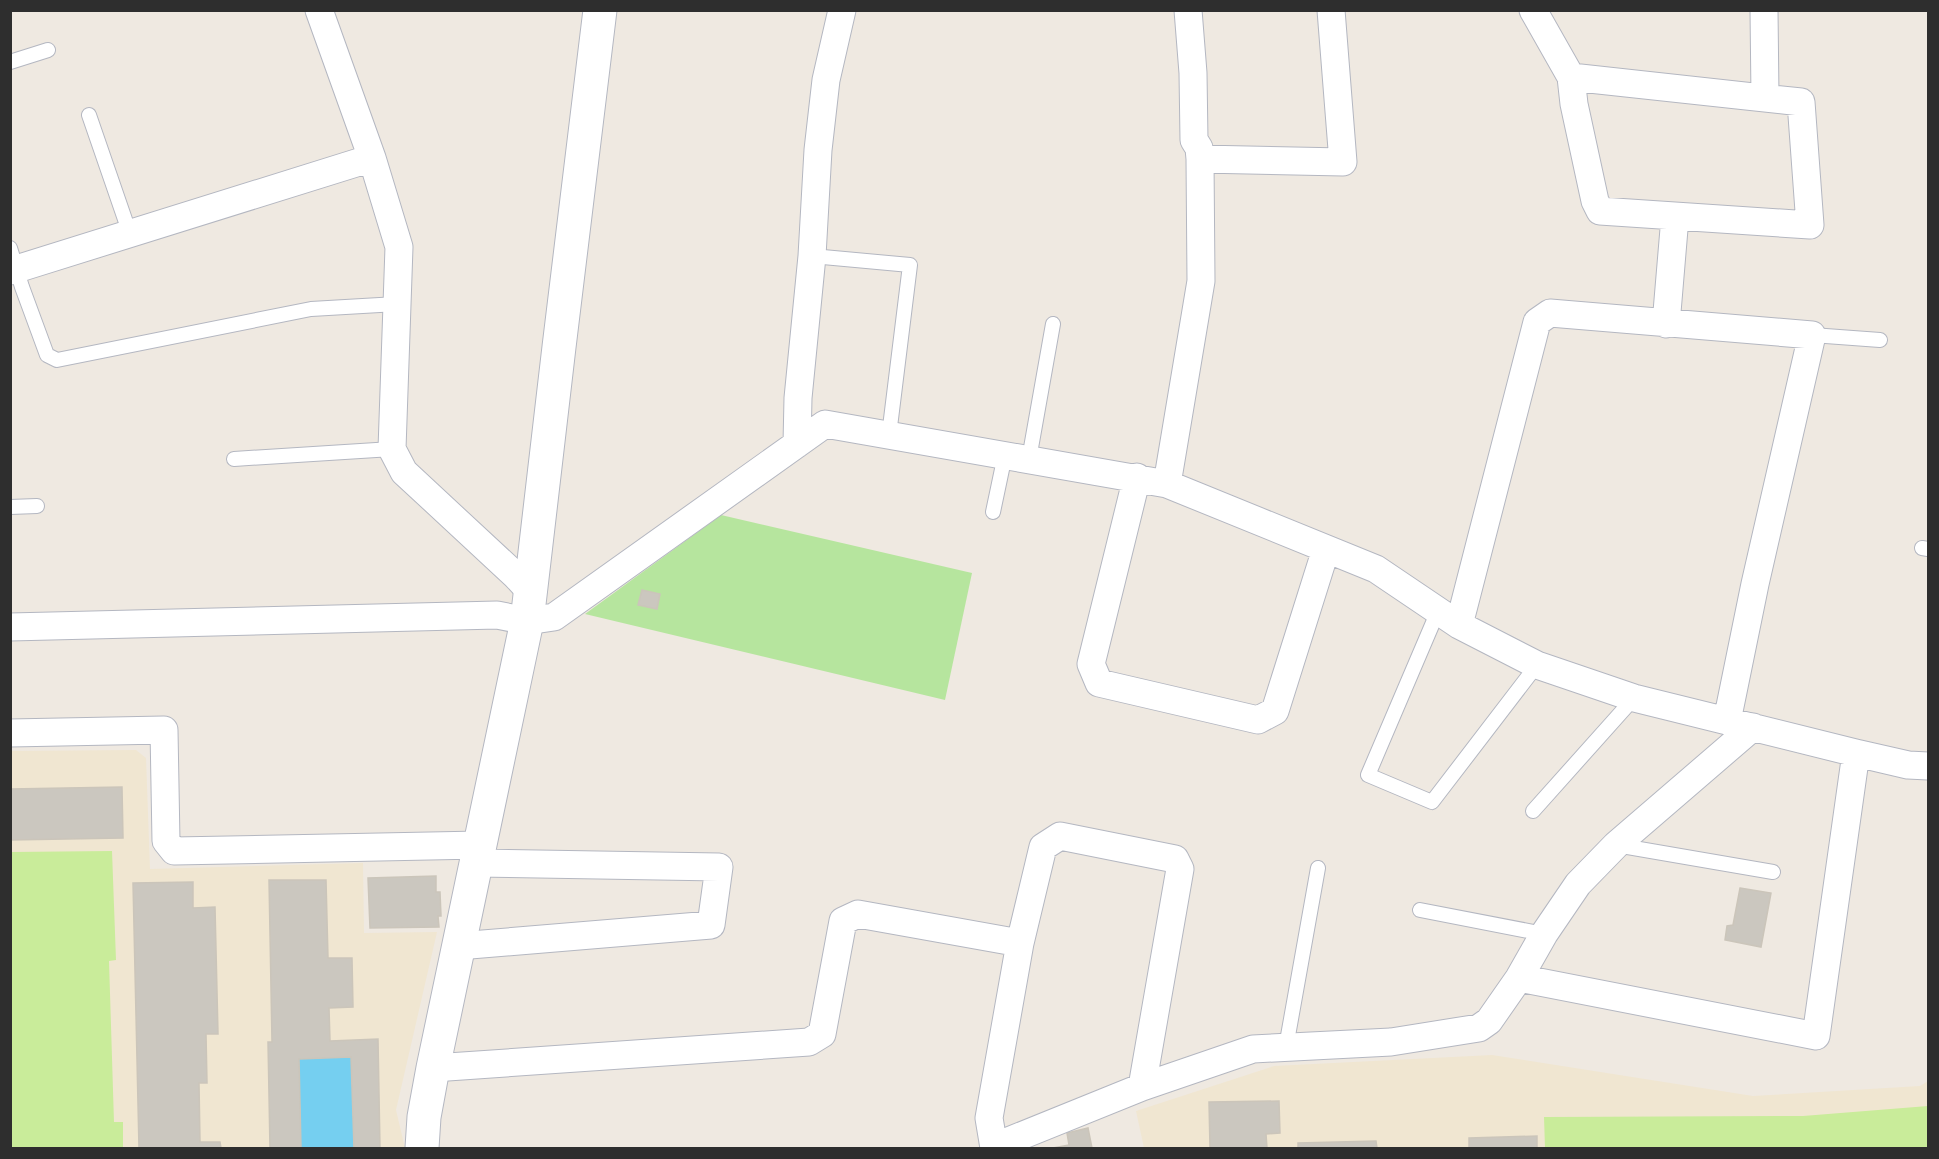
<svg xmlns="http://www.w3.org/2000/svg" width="1939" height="1159" font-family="'Work Sans',sans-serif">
<rect width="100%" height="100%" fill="#efe9e1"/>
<path fill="#f0e6d1" d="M136 750 146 758 150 869 363 863 364 933 437 932 396 1110 405 1148H11L10 751Z
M1492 1055 1753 1096 1920 1086 1928 1081V1148H1144L1136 1111 1274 1066Z"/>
<path fill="#b6e59e" d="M721 515 972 573 945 700 585 614Z"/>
<path fill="#c9ec9a" d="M112 851 116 960 109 961 114 1122H123V1148H11V852Z
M1928 1106V1148H1545L1544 1117 1803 1116Z"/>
<path fill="#75cff0" d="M351 1057 354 1148H301L299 1059Z"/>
<path fill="#cbc7bf" stroke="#cbc5ba" stroke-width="1.5" d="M642 590 660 594 657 609 638 605Z
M122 787 123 838 10 840V789Z
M436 876V892H440L441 916H438L439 927 370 928 368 878Z
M269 880H326L328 958H352L353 1007 329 1008 330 1041 378 1039 380 1148H354L351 1057 299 1059 301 1148H270L268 1042H272Z
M193 882V908L215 907 218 1034H206L207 1083H199L200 1142H220L221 1148H139L133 883Z
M1740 888 1771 893 1761 947 1725 940 1727 926 1733 925Z
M1279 1101 1280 1133 1266 1134 1267 1148H1210L1209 1102Z
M1088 1128 1092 1148H1053L1069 1145 1067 1133Z
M1537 1136V1148H1469V1138Z
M1376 1141 1377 1148H1298V1143Z"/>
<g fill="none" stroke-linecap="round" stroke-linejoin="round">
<defs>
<path id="service" d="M10 62 48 50
M89 115 130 234
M10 248 22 287 47 355 57 360 311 309 397 304
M812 256 910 265 889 435
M1812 335 1880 340
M234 459 392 449
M1029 459 1053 324
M10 507 37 506
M993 512 1005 455
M1922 548 1928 549
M1438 611 1368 775 1432 802 1537 665
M1533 811 1634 698
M1616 845 1773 872
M1420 910 1544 934
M1286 1047 1318 868"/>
<path id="minor" d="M319 10 372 158 399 247 392 449 404 472 515 575 530 591
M1533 10 1571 77 1574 104 1595 201 1600 211 1810 225 1801 102 1571 77
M1764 10 1765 97
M1200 159 1343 162 1331 10
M10 271 372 158
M1666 324 1675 217
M797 444 798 398 812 256 818 150 826 80 842 10
M1137 477 1091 664 1099 683 1258 720 1275 711 1326 549
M1167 484 1201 281 1200 159 1199 148 1194 140 1193 73 1188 10
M1459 625 1537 322 1550 313 1812 335 1755 584 1727 721
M10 627 497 615 527 621 554 617 825 424 1167 484 1376 569 1459 625 1537 665 1634 698 1856 753 1908 765 1928 766
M10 733 164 730 166 841 174 851 480 845
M458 946 711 925 719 867 476 863
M1519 978 1816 1036 1856 753
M433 1068 809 1042 822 1034 843 921 858 914 1020 943
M994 1148 989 1118 1020 943 1043 847 1060 836 1175 859 1180 869 1142 1087
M997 1148 1006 1142 1142 1087 1253 1049 1391 1042 1479 1028 1489 1021 1519 978 1544 934 1578 884 1616 845 1753 727"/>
<path id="tertiary" d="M422 1148 424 1117 433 1068 527 621 559 347 600 10"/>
</defs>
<use href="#service" stroke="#b4b7c1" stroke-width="16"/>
<use href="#minor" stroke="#b4b7c1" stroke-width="29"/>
<use href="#tertiary" stroke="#b4b7c1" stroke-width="35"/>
<use href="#service" stroke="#fff" stroke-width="14"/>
<use href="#minor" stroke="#fff" stroke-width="27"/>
<use href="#tertiary" stroke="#fff" stroke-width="33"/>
</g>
<rect width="1939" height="1159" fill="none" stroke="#2e2e2e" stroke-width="24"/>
</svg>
